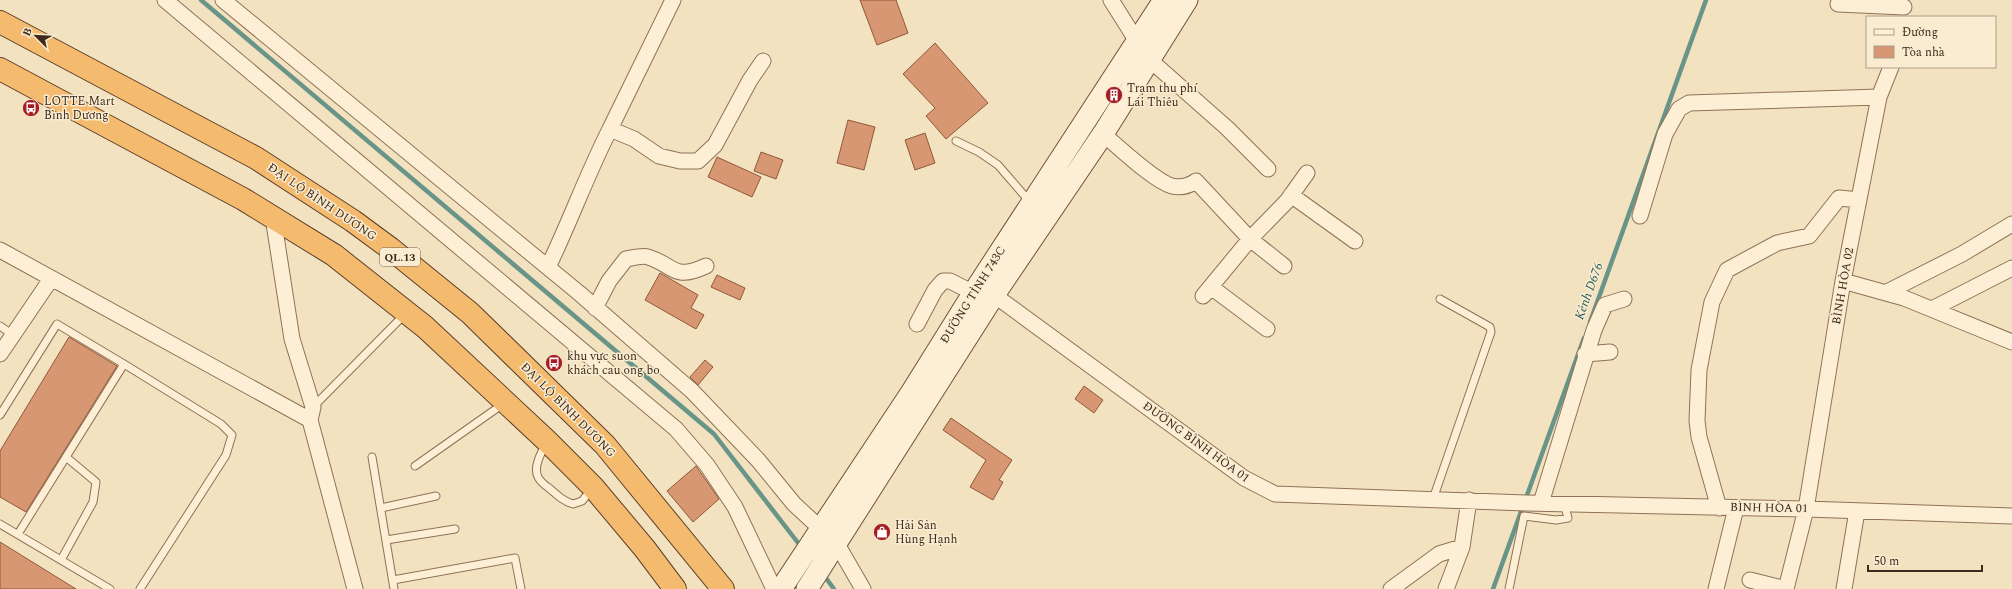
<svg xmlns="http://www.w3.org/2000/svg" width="2012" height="589" font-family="Spectral,serif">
<rect width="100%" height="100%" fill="#f3e2c0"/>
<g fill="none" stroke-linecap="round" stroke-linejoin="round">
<path stroke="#699488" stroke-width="4.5" d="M201 0 714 434 802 548
M1590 322 1706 0
M823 574 834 589
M1493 589 1584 338"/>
</g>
<path fill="#d69772" stroke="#915839" d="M860 0H896L908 33 877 45Z
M935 43 988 103 946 139 926 116 935 108 903 74Z
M848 120 875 127 864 170 837 163Z
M925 133 935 163 915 170 905 140Z
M761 152 783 160 776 179 754 171Z
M717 157 761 177 752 197 708 177Z
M660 273 698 295 691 308 704 315 696 329 645 300Z
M717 275 745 288 740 300 711 287Z
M69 337 117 366 26 512 0 497V451Z
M705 360 713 367 698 385 690 377Z
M1084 386 1103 400 1094 413 1075 399Z
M951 418 1012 460 999 480 1003 482 993 500 970 487 986 460 943 430Z
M696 466 719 499 693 522 667 491Z
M0 542 76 589H0Z"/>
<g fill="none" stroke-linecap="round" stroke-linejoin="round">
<defs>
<path id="service" d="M956 141 979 152 998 165 1030 202
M0 326 13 335
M124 364 221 424 232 435 226 455 140 589
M313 407 405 314
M0 415 57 324 124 364 18 534
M546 444C541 453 533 467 538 477 540 481 546 486 549 488 557 495 563 501 573 504L582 501 592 489
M372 457 394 589
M415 466 503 404
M1433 499 1491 332 1490 327 1440 299
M381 508 436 496
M0 524 110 589
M386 540 455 529
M61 560 93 502 96 482 66 457
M393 580 515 558 521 589
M1509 589 1524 516 1556 520 1568 518 1564 503"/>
<path id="minor" d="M165 0 676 429 707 465 735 507 774 589
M223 0 579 293 692 391 758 460 794 504 821 529
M1111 0 1138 43
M1838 4 1904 7
M1150 60 1227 128 1268 169
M610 129 673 0
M1103 134C1119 147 1154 181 1172 186 1181 188 1189 186 1196 181L1250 239 1287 201 1307 173
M1291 195 1355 241
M1640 216 1665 134 1679 109 1689 103 1879 97
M273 217 292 339 313 407 310 420 355 589
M0 250 310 420
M548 267C570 222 587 174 610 129L634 139 659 156 680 161H698L715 145 750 80 763 61
M1843 281 1904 298 2012 342
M1211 287 1267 329
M1887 292 1962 254 2012 224
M994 295 1244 478 1275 494 1526 503 1806 509 2012 516
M1203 296 1250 239 1284 266
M595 308 609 281 626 259C632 258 642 255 648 257 676 266 673 281 706 266
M1932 309 2012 268
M917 324 935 290 943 281H950L974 293
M0 354 51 279
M1585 354 1610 352
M1541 503 1594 330 1605 305 1624 299
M1719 508 1699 437 1697 421 1699 370 1712 302 1727 270 1777 243 1809 236 1839 198 1859 200
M837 544 863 589
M1750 580 1786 589
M1391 589 1439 554 1462 547
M1446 589 1462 547 1469 500
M1716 589 1736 508
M1786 589 1806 509 1843 281 1879 97 1891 67
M1844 589 1857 511"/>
<path id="secondary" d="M781 589 911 393 979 284 1164 0
M807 589 994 295 1103 134 1187 0"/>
<path id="trunk" d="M0 22 256 158 353 221 391 249 470 313 605 445 723 589
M0 69 243 199 334 255 425 327 547 441 593 487 645 549 675 589"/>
</defs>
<use href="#service" stroke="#8f7256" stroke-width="9"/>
<use href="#minor" stroke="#8f7256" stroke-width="17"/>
<use href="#secondary" stroke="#705239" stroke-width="23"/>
<use href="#trunk" stroke="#5c3f2b" stroke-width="24"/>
<use href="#service" stroke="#fdefd5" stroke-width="7"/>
<use href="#minor" stroke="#fdefd5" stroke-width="15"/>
<use href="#secondary" stroke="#fdefd5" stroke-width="21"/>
<use href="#trunk" stroke="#f4ba6e" stroke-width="22"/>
</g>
<defs>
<symbol id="building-disc" viewBox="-11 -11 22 22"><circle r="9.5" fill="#a51e25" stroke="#f9ecd1"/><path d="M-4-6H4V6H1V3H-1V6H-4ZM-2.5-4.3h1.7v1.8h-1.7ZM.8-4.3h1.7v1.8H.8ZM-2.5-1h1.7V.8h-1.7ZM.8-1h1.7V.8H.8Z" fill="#fff"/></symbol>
<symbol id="bus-disc" viewBox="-11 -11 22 22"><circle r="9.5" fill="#a51e25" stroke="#f9ecd1"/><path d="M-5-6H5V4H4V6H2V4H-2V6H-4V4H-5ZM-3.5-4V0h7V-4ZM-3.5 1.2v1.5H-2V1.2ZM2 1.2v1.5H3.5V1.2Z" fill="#fff"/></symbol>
<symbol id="shop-disc" viewBox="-11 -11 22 22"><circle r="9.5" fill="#a51e25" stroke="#f9ecd1"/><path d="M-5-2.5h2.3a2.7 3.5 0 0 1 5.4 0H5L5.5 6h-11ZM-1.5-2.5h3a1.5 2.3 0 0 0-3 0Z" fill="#fff"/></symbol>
</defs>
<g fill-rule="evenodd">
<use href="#building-disc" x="1104" y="85" width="20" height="20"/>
<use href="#bus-disc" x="21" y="98" width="20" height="20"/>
<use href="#bus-disc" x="544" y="353" width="20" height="20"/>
<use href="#shop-disc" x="872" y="522" width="20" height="20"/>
</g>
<g text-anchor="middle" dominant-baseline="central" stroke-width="3" stroke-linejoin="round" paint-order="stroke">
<rect fill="#f9ecd1" stroke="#756452" stroke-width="1" x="380" y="248" width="40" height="18" rx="3"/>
<g font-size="11" font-weight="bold" fill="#3d2a1c">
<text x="400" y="257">QL.13</text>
</g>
<g font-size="12" fill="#3d2a1c" stroke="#f9ecd1" text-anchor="start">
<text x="1127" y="88">Trạm thu phí<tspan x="1127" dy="14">Lái Thiêu</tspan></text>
<text x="44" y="101">LOTTE Mart<tspan x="44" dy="14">Bình Dương</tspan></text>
<text x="567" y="356">khu vực suon<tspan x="567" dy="14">khách cau ong bo</tspan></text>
<text x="895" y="525">Hải Sản<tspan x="895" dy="14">Hùng Hạnh</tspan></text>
</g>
<g font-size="12" fill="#3d2a1c" stroke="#f9ecd1">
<text transform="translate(322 202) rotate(34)">ĐẠI LỘ BÌNH DƯƠNG</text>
<text transform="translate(1843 286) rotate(-80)">BÌNH HÒA 02</text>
<text transform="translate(973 295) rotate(-58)">ĐƯỜNG TỈNH 743C</text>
<text transform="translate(568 410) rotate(45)">ĐẠI LỘ BÌNH DƯƠNG</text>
<text transform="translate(1196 442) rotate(36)">ĐƯỜNG BÌNH HÒA 01</text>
<text transform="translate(1769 508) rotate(1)">BÌNH HÒA 01</text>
</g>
<g font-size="13" font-style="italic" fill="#295e58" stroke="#f9ecd1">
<text transform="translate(1589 291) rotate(-70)">Kênh D676</text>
</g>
</g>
<rect x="1866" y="16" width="130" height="52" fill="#f9ecd1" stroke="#ae9e89"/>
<rect x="1874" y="29" width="20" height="6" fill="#fdefd5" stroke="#ae9e89"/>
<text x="1902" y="36" font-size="12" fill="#3d2a1c">Đường</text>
<rect x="1874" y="46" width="20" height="12" fill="#d69772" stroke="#ae9e89"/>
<text x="1902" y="56" font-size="12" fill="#3d2a1c">Tòa nhà</text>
<g transform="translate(36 36) rotate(294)" stroke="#f9ecd1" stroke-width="3" paint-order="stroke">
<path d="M0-3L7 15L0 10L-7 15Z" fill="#3d2a1c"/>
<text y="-6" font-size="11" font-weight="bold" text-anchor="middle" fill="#3d2a1c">B</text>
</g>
<path d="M1868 565v6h114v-6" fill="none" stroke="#3d2a1c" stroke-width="2"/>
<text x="1874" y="565" font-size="12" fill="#3d2a1c" stroke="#f9ecd1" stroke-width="3" paint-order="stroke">50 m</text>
</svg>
